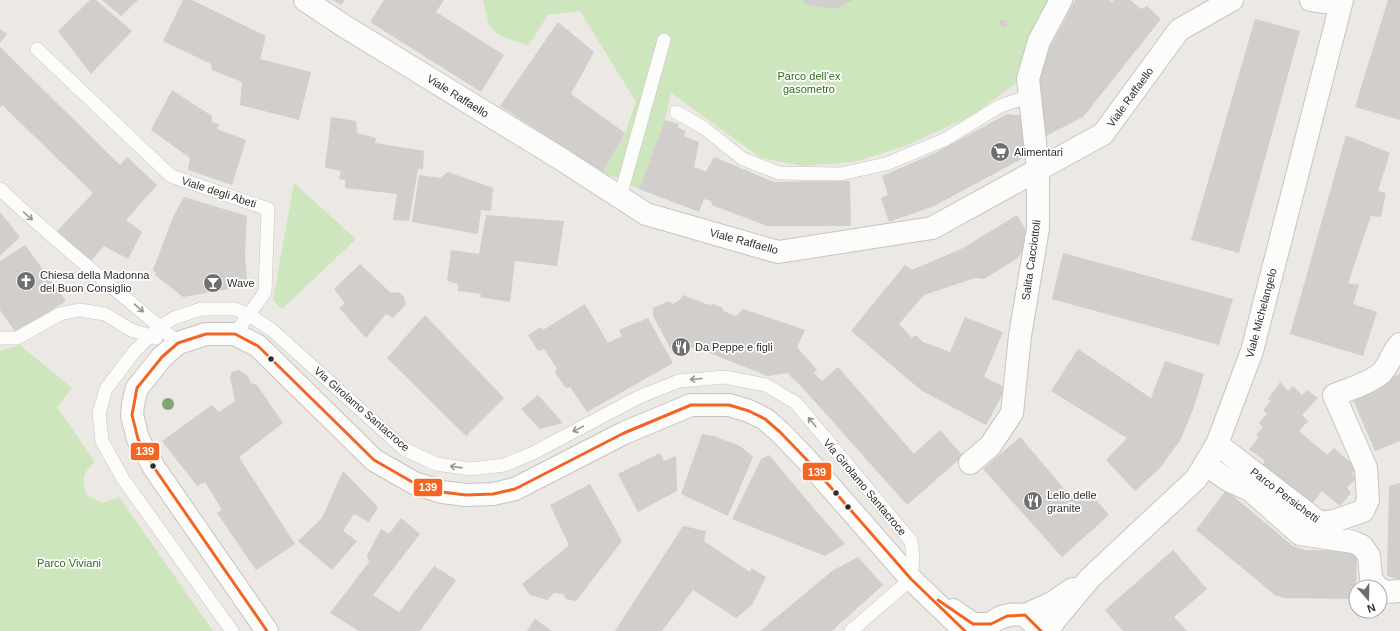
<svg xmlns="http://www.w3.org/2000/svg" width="1400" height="631" font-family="Arial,sans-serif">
<rect width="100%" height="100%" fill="#ece8e4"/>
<path fill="#cee6be" d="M483 0H1054L1019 81 971 116 905 146 854 162 804 166 761 158 671 93 665 120 639 189 603 172 625 133 636 102 580 11 548 15 528 46 499 35 489 26Z
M294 183 356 239 282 309 273 300Z
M20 345 72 388 57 407 95 462C83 471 80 483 88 496L102 503 119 497 213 631H0V351Z"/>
<path fill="#d1cecb" d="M90 0H96L132 31 91 74 58 31Z
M102 0H138L121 16Z
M183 0H192L266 36 260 59 311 72 299 120 240 105 242 82 212 70 211 64 163 41Z
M333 0H345L341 5Z
M384 0H444L436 12 504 55 481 92 370 22Z
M802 0H853L837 8H826L808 5Z
M1075 0H1109L1112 2 1114 0H1130L1141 9 1147 6 1161 19 1083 117 1044 137 1038 70Z
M1388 0H1400V120L1355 107Z
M1255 19 1300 31 1239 253 1191 240Z
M1000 20 1007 21V27L999 26Z
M558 22 594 52 571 94 625 133 603 172 500 106Z
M0 29 7 34 0 43Z
M0 47 120 165 127 157 157 185 126 220 142 232 128 259 104 246 90 262 57 231 93 193 2 105 0 108Z
M172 90 212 116V122L219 124 217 129 246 140 232 185 188 170 190 158 151 130Z
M1007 114 1026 116 1027 150 1020 160 934 206 889 222 881 198 888 195 882 176 935 153Z
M331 117 356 121 357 133 376 138 375 143 424 151 423 169H418L409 221 393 220 397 194 345 188V180L339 179 341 171 325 168Z
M665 120 679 124 678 128 686 131 684 136 699 142 694 167 706 172 714 157 774 182 850 181 851 226H767L712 205 711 201 704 199 699 212 639 189Z
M1346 135 1390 153 1378 191 1386 193 1381 217 1371 216 1348 283 1359 285 1353 304 1377 312 1363 356 1290 334Z
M448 172 493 188 491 211 481 210 478 234 412 222 419 175 440 178Z
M184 197 247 216 245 254 247 282 241 287 183 297 155 275 156 273 153 270 173 217Z
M0 212 20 237 0 256Z
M486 215 564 221 557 266 515 261 510 302 480 297 481 294 458 291V284L447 281 451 250 479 254Z
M1017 215 1027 232 1024 248 1018 258 984 279 975 278 924 295 899 324 912 338 916 335 923 342 950 352 965 317 1003 332 984 377 1006 388 986 425 922 391 851 331 905 265 912 270 963 248Z
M25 245 66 301 16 333 0 310V261Z
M1063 253 1233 299 1219 345 1052 299Z
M360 264 391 293 399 292 404 297 406 304 393 318 386 314 366 338 339 308 345 303 334 289Z
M683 295 709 305 713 304 723 308V311L736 316 743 309 805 330 797 347 817 370 814 373 822 381 838 367 914 454 940 430 963 456 907 505 801 386 787 373 768 376 694 347 674 355 653 316V308L669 301 673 304 680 300Z
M585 304 608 343 622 336 619 330 648 318 673 363 587 412 570 387 566 388 555 373 557 369 544 349 538 351 528 335 541 327 543 330Z
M425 315 504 398 466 436 387 358Z
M1078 349 1151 398 1165 361 1204 374 1194 407 1181 439 1160 468 1135 491 1106 460 1127 438 1051 391Z
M239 370 247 375 251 383 257 385 283 423 239 457 295 544 256 570 217 513 222 510 205 482 197 486 162 441 212 405 219 412 235 401 230 378 232 372Z
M1400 374V441L1375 451 1351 395Z
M1280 382 1288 391 1293 386 1302 395 1307 390 1318 398 1302 415 1308 421 1299 431 1327 455 1334 448 1357 468 1352 474 1357 477 1347 488 1351 493 1340 506 1322 491 1309 508 1261 468 1265 461 1249 449 1259 437 1256 435 1263 427 1259 423 1267 414 1263 410 1271 401 1268 399Z
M538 395 563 423 540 429 521 409Z
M702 434 714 436 740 446 753 457 728 516 681 494Z
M1020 437 1074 500 1087 489 1109 515 1062 557 983 469Z
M660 453 664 461 676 456 677 491 638 512 618 474Z
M769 455 811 505 845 544 825 556 732 519 761 459Z
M343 471 378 507 369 522 354 514 343 531 357 541 332 570 298 541 322 518Z
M1400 483V580L1387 576 1389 486Z
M590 484 622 541 576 601 566 599 563 594 554 593 547 600 530 595 522 584 569 545 550 505Z
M1226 490 1293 546 1305 550 1357 551 1356 599 1284 598 1275 595 1196 530Z
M401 518 420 534 373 595 399 612 434 566 456 580 420 631H359L330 613 369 562 367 556 381 529 389 534Z
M683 526 706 531 704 541 750 572 751 568 766 577 752 605 736 618 693 590 662 631H615Z
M1173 550 1207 589 1174 617 1187 631H1123L1105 610Z
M858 557 883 585 832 631H760L832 571Z
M535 619 552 631H527Z"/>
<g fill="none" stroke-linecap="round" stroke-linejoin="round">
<defs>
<path id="service" d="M37 49 171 176 268 209 265 292 235 334
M676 112 704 128 743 159 779 173 840 174 886 164 946 139 1000 106 1030 96
M0 189C56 243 119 291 178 343
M620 197 664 40
M0 338H17L60 314 79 310 105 314 131 330 156 338
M232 631 123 479 102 441 99 413 106 389 134 352 159 327 174 318 201 309H235L249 315 272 330 404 449 436 464 471 469 504 465 533 453 639 397 679 381 724 377 766 385 796 403 911 541 913 557 911 579 851 631"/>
<path id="minor" d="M305 0 344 26 561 159 646 214 778 252 932 228 1103 134 1179 30 1232 0
M1311 0 1340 4
M1217 444 1320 523 1334 521 1363 511 1368 500 1366 468 1334 395C1347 390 1376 381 1384 370 1391 361 1392 352 1400 344
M970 463 990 446 1012 413 1020 336 1038 228V170L1028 79 1039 41 1061 0
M1206 465 1228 480 1250 490 1300 534 1353 542 1362 546 1369 556 1371 578 1377 587
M1380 589 1387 592 1400 591
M1025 615 1052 603 1073 589
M1048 631 1055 620 1090 578 1196 479 1217 444 1252 351 1342 0"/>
<path id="tertiary" d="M953 610 973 624H991
M267 631 155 469 138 439 132 415 133 404 137 388 162 357 178 343 206 334H235L258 346 374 460 414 483 442 492 466 495 493 494 515 489 624 433 691 405H729L749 411 765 419 780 432 806 459 911 579 965 631
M986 631C994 616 1009 613 1025 615L1041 631"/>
</defs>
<use href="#service" stroke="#c5c4c5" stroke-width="14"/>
<use href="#minor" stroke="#c5c4c5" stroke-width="24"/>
<use href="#tertiary" stroke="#c5c4c5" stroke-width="24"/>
<use href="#service" stroke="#fcfcfb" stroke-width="13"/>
<use href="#minor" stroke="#fcfcfb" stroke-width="22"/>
<use href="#tertiary" stroke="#fcfcfb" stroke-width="22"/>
<defs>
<path id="bus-1" d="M938 600 973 624H991L1007 616 1025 615 1041 631
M267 631 155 469 138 439 132 415 137 388 162 357 178 343 206 334H235L258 346 374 460 414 483 442 492 466 495 493 494 515 489 624 433 691 405H729L749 411 765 419 780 432 806 459 911 579 965 631"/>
</defs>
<use href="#bus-1" stroke="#fff" stroke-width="6"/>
<use href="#bus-1" stroke="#f26522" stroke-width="3"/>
</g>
<circle fill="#82a575" cx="168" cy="404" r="6"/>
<defs><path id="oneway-shaft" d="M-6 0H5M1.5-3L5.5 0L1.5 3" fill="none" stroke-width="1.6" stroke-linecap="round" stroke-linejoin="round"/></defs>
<g stroke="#959594">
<use href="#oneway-shaft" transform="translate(28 216) rotate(42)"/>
<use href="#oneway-shaft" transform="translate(139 308) rotate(41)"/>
<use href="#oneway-shaft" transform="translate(696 379) rotate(175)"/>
<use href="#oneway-shaft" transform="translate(812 422) rotate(-130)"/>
<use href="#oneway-shaft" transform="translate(578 429) rotate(152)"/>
<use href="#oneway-shaft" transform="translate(456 467) rotate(-172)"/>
</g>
<defs>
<symbol id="supermarket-disc" viewBox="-11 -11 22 22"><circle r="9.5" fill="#706f6e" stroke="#fff"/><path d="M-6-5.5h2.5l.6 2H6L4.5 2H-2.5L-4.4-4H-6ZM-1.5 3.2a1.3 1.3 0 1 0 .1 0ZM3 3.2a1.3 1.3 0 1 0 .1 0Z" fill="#fff"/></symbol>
<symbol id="church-disc" viewBox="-11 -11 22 22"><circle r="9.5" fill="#706f6e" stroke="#fff"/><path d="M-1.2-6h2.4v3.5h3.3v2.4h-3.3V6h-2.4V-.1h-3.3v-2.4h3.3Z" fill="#fff"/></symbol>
<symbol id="bar-disc" viewBox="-11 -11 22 22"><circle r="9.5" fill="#706f6e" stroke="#fff"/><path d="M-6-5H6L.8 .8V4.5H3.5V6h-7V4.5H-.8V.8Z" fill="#fff"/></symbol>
<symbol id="restaurant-disc" viewBox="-11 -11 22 22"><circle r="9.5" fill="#706f6e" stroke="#fff"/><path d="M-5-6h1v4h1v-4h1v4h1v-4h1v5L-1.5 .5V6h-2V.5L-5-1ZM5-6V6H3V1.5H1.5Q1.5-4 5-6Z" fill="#fff"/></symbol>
</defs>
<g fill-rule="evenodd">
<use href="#supermarket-disc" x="989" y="141" width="22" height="22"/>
<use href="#church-disc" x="15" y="270" width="22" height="22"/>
<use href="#bar-disc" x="202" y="272" width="22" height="22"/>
<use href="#restaurant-disc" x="670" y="336" width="22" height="22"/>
<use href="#restaurant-disc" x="1022" y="490" width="22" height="22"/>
</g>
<g fill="#2e2e2e" stroke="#fff" stroke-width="1.5">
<circle cx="271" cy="359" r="3.5"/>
<circle cx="153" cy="466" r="3.5"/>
<circle cx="836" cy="493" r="3.5"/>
<circle cx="848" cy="507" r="3.5"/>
</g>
<g text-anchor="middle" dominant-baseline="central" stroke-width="3.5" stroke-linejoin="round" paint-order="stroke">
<g font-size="11" fill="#2c6e1b" stroke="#fff">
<text x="809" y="76">Parco dell’ex<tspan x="809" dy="13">gasometro</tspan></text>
<text x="69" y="563">Parco Viviani</text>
</g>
<g font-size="11" fill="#2e2e2e" stroke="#fff">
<text transform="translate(458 96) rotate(32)">Viale Raffaello</text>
<text transform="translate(1130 97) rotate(-54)">Viale Raffaello</text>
<text transform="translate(219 192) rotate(18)">Viale degli Abeti</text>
<text transform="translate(744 241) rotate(15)">Viale Raffaello</text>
<text transform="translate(1031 260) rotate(-82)">Salita Cacciottoli</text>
<text transform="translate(1261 313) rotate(-75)">Viale Michelangelo</text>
<text transform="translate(362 409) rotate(41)">Via Girolamo Santacroce</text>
<text transform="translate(865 487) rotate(50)">Via Girolamo Santacroce</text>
<text transform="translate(1285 495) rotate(37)">Parco Persichetti</text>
</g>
<g font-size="11" fill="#2e2e2e" stroke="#fff" text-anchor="start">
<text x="1014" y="152">Alimentari</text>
<text x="40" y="275">Chiesa della Madonna<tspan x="40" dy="13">del Buon Consiglio</tspan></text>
<text x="227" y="283">Wave</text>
<text x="695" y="347">Da Peppe e figli</text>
<text x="1047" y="495">Lello delle<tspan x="1047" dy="13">granite</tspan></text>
</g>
</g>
<g stroke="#fff" stroke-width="1.5">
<rect x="130" y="442" width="30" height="19" rx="4" fill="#f26522"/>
<rect x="802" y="462" width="30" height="19" rx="4" fill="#f26522"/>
<rect x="413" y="478" width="30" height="19" rx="4" fill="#f26522"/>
</g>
<g font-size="11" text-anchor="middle" font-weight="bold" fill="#fff">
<text x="145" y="455">139</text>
<text x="817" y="476">139</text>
<text x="428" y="491">139</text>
</g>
<g transform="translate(1368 599) rotate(160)"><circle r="19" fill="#ffffff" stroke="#ababab"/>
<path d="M0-3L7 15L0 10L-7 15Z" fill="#706f6e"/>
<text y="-6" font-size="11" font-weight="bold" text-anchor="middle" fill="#2e2e2e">N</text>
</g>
</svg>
